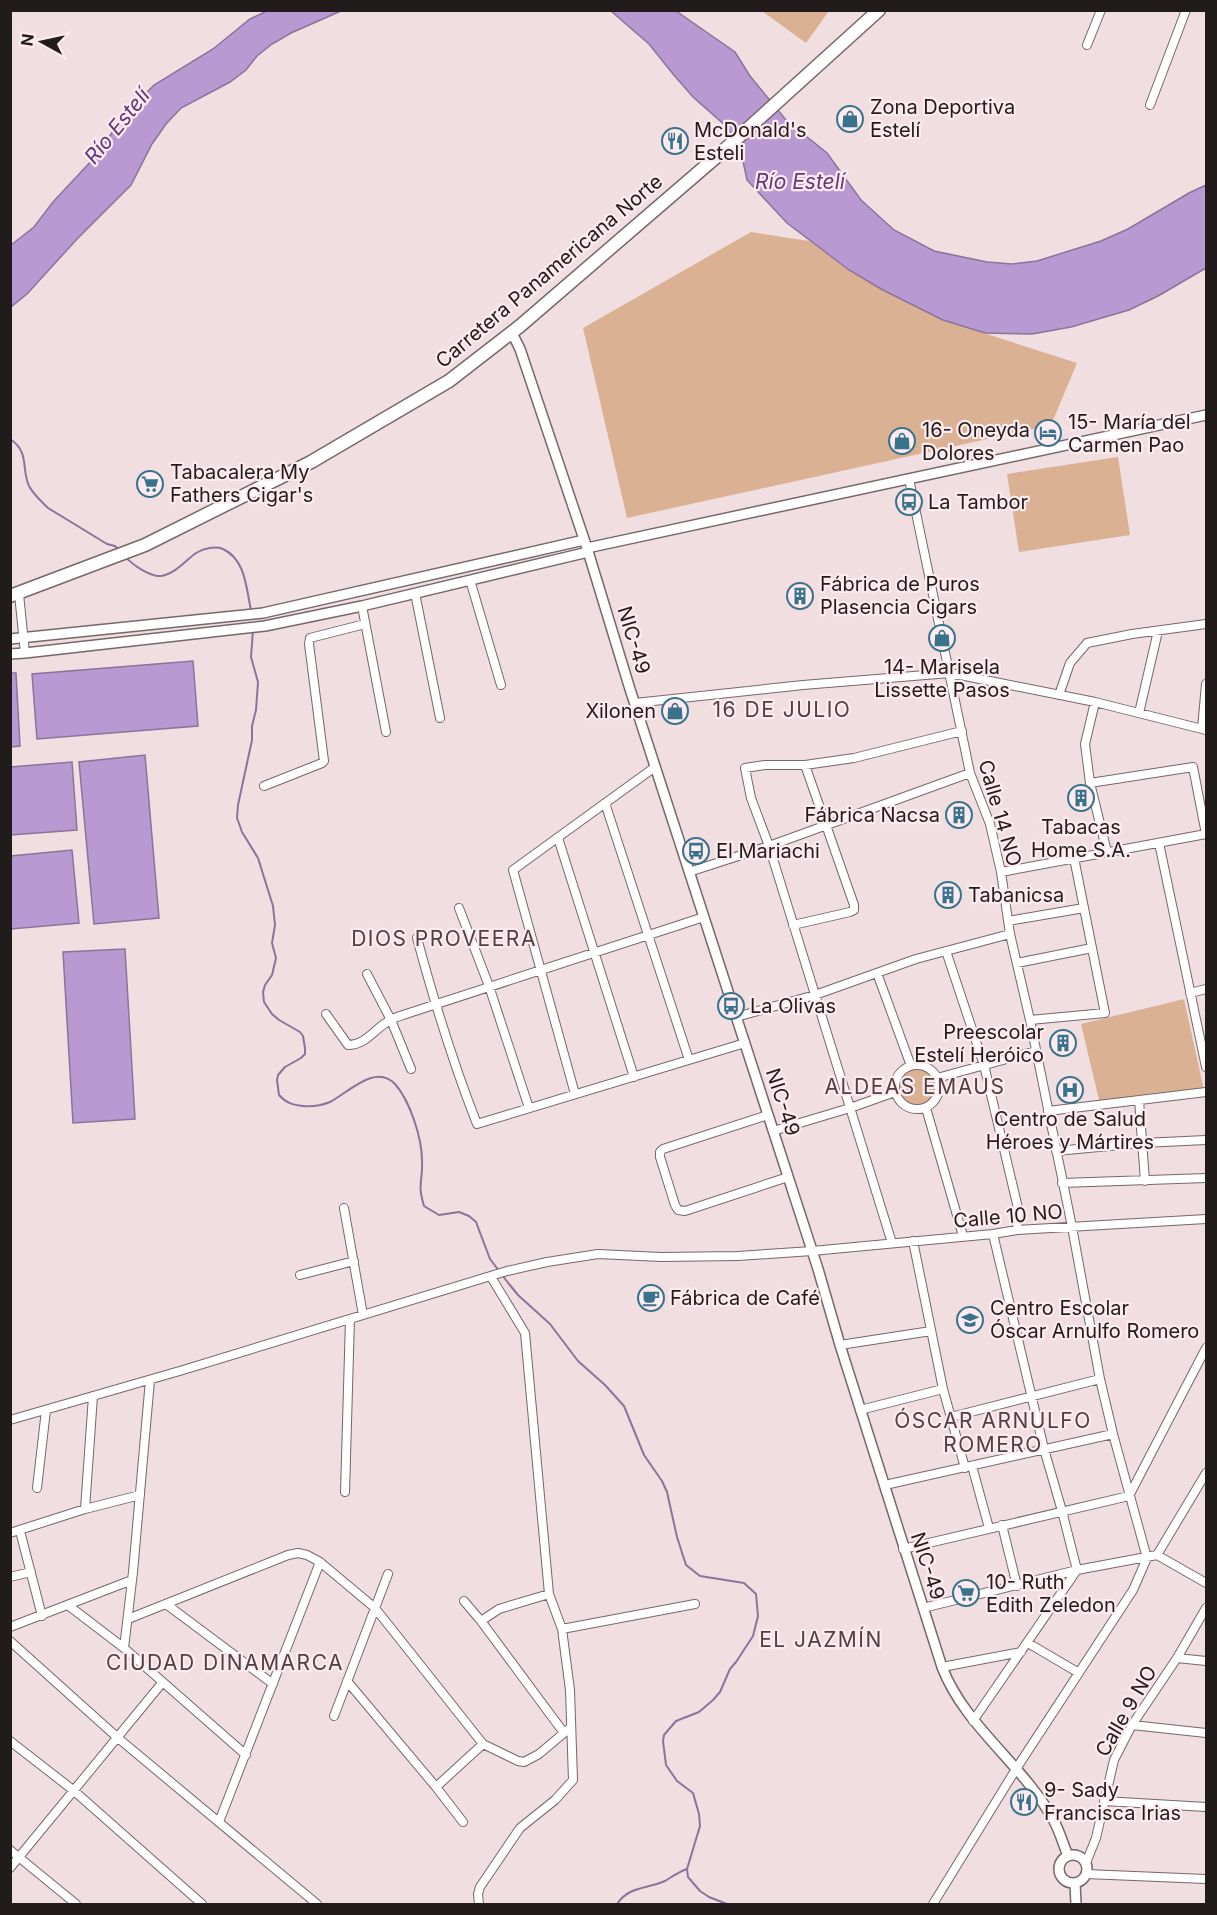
<svg xmlns="http://www.w3.org/2000/svg" width="1217" height="1915" font-family="Inter,sans-serif">
<rect width="100%" height="100%" fill="#f0dee1"/>
<path fill="#dab293" d="M762 11H829L806 43Z
M751 232 809 241 849 270 880 289 943 320 1077 363 1051 425 627 518 583 328Z
M1118 457 1130 535 1019 552 1007 474Z
M1184 999 1204 1090 1100 1104 1081 1024Z
M899 1087a18 18 0 1 1 36 0a18 18 0 1 1-36 0Z"/>
<path fill="#b899d1" stroke="#8b739b" stroke-width="1.5" d="M267 11H341L291 33 272 44 257 56 246 70 230 82 181 108 166 124 152 144 131 185 77 239 27 294 11 307V245L34 227 53 202 95 157 125 114 154 85 213 49 250 19Z
M611 11H676L735 52 750 76 786 120 827 153 861 200 894 230 934 251 987 262 1012 264 1037 261 1101 241 1128 229 1189 193 1206 185V268L1158 296 1129 310 1071 327 1032 334 985 333 943 320 881 289 849 270 787 223 747 180 741 152 728 128 693 97 673 74 649 44Z
M193 661 198 726 37 739 32 674Z
M11 673H16L20 746 11 747Z
M145 755 159 918 94 924 79 762Z
M72 762 77 830 11 835V767Z
M72 850 79 923 11 929V856Z
M125 949 135 1119 73 1123 63 952Z"/>
<g fill="none" stroke-linecap="round" stroke-linejoin="round">
<path stroke="#8b739b" stroke-width="2" d="M10 439C30 452 21 469 29 486 33 494 42 502 48 508L107 544 115 546 119 550
M125 556C131 564 150 577 161 576 175 574 185 561 196 553 204 548 215 546 223 549 246 560 246 588 251 610
M253 630 251 657 258 682 256 710 252 726V740L238 805 237 818 242 832 258 858 273 906 275 925 272 943 276 958 272 975 265 985 263 992 264 1002 272 1014 279 1020 300 1032 303 1036 305 1048V1054L301 1058 285 1067 278 1075 277 1080 279 1095C286 1103 293 1105 303 1106 313 1107 320 1106 330 1102 348 1093 375 1063 395 1084 410 1101 422 1138 422 1161 423 1182 417 1183 424 1206L439 1215 459 1212 469 1216 476 1222 490 1259 509 1284 518 1295 550 1324 578 1361 605 1385 624 1406 644 1455 662 1481 667 1492 677 1537 686 1565 700 1576 744 1583 756 1594 758 1616 753 1636 736 1662 730 1669 720 1692 713 1700 699 1712 676 1721 664 1735 663 1741 666 1765 677 1781 693 1793 699 1814 700 1826 687 1869 688 1877 700 1891 709 1897 727 1904
M617 1904C629 1886 647 1889 665 1881 672 1877 678 1872 687 1869"/>
<defs>
<path id="minor" d="M1087 45 1101 10
M1150 105 1186 10
M909 479 970 773 990 824 1001 872 1010 934 1030 1020 1072 1227 1100 1379 1113 1434 1147 1558 1133 1590 1016 1769 933 1904
M470 580 501 685
M415 593 440 718
M19 594 25 653
M362 606 386 732
M1059 695 1070 663 1087 643 1132 634 1206 624
M1095 702 1085 744 1090 783 1107 852
M635 703 803 685 950 673 1095 702 1206 730
M1139 713 1158 631
M1202 729 1206 684
M1090 783 1193 767 1206 834
M264 786 322 763 324 761 309 644 310 638 365 624
M605 803 689 1060
M558 838 634 1077
M1159 843 1206 1067
M689 872 769 846 970 773
M1001 872 1206 834
M459 908 489 986 529 1108
M1008 921 1084 908
M793 925 850 912 854 910V905L805 765
M417 938C434 1001 453 1063 477 1124L745 1043
M946 951 984 1065 1018 1208 1017 1230
M1017 963 1092 948
M877 973 911 1066
M367 974 391 1020 411 1069
M1190 993 1206 989
M326 1014 348 1045C365 1045 374 1030 387 1022 392 1018 400 1016 406 1014L704 917
M736 1017 815 995 916 959 1010 934
M1030 1020 1105 1013 1074 858
M895 1087a22 22 0 1 1 44 0a22 22 0 1 1-44 0Z
M937 1078 1036 1051
M575 1094 513 870 655 767
M1139 1100 1145 1181
M926 1108 963 1236
M1048 1111 1206 1092
M768 1115 663 1149 660 1152V1157L675 1205 678 1210 685 1211 788 1177
M773 1131 850 1108 895 1092
M1056 1151 1142 1143 1206 1140
M1062 1183 1206 1178
M344 1208 363 1315
M913 1241 943 1389 965 1468
M892 1243 769 846 751 798 745 768 765 765H805L854 758 962 731
M300 1275 354 1261
M840 1345 931 1331
M860 1410 943 1389
M951 1417 1100 1379
M10 1420 183 1370 507 1271 547 1262 598 1254 661 1257 738 1256 812 1251 993 1234 1017 1230 1206 1219
M972 1466 989 1528
M885 1485 1113 1434
M37 1488 46 1410
M345 1492 350 1319
M85 1509 93 1396
M1002 1525 1017 1586
M20 1531 42 1616
M10 1533 85 1509 140 1495
M903 1549 1129 1496 1206 1348
M1157 1555 1206 1583
M10 1577 31 1572
M464 1601 481 1621 564 1733
M166 1604 273 1684
M69 1606 124 1648 246 1755
M923 1608 1077 1570 1157 1555 1206 1473
M128 1619 288 1555 298 1553 307 1555 320 1562 375 1608 483 1744 518 1761 524 1762 539 1754 571 1727
M481 1621 499 1609 549 1594
M10 1627 132 1580
M562 1629 695 1604
M10 1641 118 1738 317 1904
M1028 1643 1079 1673
M124 1648 133 1572 150 1380
M1177 1658 1206 1661
M942 1667 1021 1652
M347 1681 436 1787 483 1744
M334 1716 388 1574
M973 1721 1077 1570 1062 1511 1044 1449 993 1234
M1132 1725 1206 1733
M10 1741 73 1790 202 1904
M436 1787 463 1822
M1104 1801 1206 1807
M219 1822 320 1562
M10 1850 76 1904
M1086 1863 1096 1838 1114 1760 1132 1725 1177 1658 1206 1608
M10 1868 162 1683
M1086 1874 1206 1879
M479 1904 478 1894 480 1887 520 1828 555 1800 573 1780 570 1690 562 1629 549 1594 525 1333 491 1277"/>
<path id="tertiary" d="M512 333 520 349 587 548 629 686 818 1269 840 1345 942 1667C965 1727 1024 1765 1054 1821 1060 1832 1063 1844 1068 1856
M587 548 1206 415
M10 639 263 613 584 540
M10 654 25 653 265 626 362 606 588 552
M1059 1869a14 14 0 1 1 28 0a14 14 0 1 1-28 0Z
M1075 1883 1076 1904"/>
<path id="trunk" d="M10 596 145 545 311 462 449 381 520 326 722 152 879 10"/>
</defs>
<use href="#minor" stroke="#76676a" stroke-width="10"/>
<use href="#tertiary" stroke="#76676a" stroke-width="12"/>
<use href="#trunk" stroke="#76676a" stroke-width="15"/>
<use href="#minor" stroke="#fff" stroke-width="8"/>
<use href="#tertiary" stroke="#fff" stroke-width="9"/>
<use href="#trunk" stroke="#fff" stroke-width="12"/>
</g>
<defs>
<symbol id="shop-ring" viewBox="-11 -11 22 22"><circle r="9.5" fill="#fdebef" stroke="#38738b" stroke-width="1.5"/><path d="M-5-2.5h2.3a2.7 3.5 0 0 1 5.4 0H5L5.5 6h-11ZM-1.5-2.5h3a1.5 2.3 0 0 0-3 0Z" fill="#38738b"/></symbol>
<symbol id="restaurant-ring" viewBox="-11 -11 22 22"><circle r="9.5" fill="#fdebef" stroke="#38738b" stroke-width="1.5"/><path d="M-5-6h1v4h1v-4h1v4h1v-4h1v5L-1.5 .5V6h-2V.5L-5-1ZM5-6V6H3V1.5H1.5Q1.5-4 5-6Z" fill="#38738b"/></symbol>
<symbol id="hotel-ring" viewBox="-11 -11 22 22"><circle r="9.5" fill="#fdebef" stroke="#38738b" stroke-width="1.5"/><path d="M-6-4.5h1.5V1H6V5H4.5V3h-9V5H-6ZM-4 0a1.8 1.8 0 1 1 3.6 0ZM.5 0V-2.5h3Q6-2.5 6 0Z" fill="#38738b"/></symbol>
<symbol id="supermarket-ring" viewBox="-11 -11 22 22"><circle r="9.5" fill="#fdebef" stroke="#38738b" stroke-width="1.5"/><path d="M-6-5.5h2.5l.6 2H6L4.5 2H-2.5L-4.4-4H-6ZM-1.5 3.2a1.3 1.3 0 1 0 .1 0ZM3 3.2a1.3 1.3 0 1 0 .1 0Z" fill="#38738b"/></symbol>
<symbol id="bus-ring" viewBox="-11 -11 22 22"><circle r="9.5" fill="#fdebef" stroke="#38738b" stroke-width="1.5"/><path d="M-5-6H5V4H4V6H2V4H-2V6H-4V4H-5ZM-3.5-4V0h7V-4ZM-3.5 1.2v1.5H-2V1.2ZM2 1.2v1.5H3.5V1.2Z" fill="#38738b"/></symbol>
<symbol id="building-ring" viewBox="-11 -11 22 22"><circle r="9.5" fill="#fdebef" stroke="#38738b" stroke-width="1.5"/><path d="M-4-6H4V6H1V3H-1V6H-4ZM-2.5-4.3h1.7v1.8h-1.7ZM.8-4.3h1.7v1.8H.8ZM-2.5-1h1.7V.8h-1.7ZM.8-1h1.7V.8H.8Z" fill="#38738b"/></symbol>
<symbol id="hospital-ring" viewBox="-11 -11 22 22"><circle r="9.5" fill="#fdebef" stroke="#38738b" stroke-width="1.5"/><path d="M-5-5h3v3.5h4V-5h3V5h-3V1.5h-4V5h-3Z" fill="#38738b"/></symbol>
<symbol id="cafe-ring" viewBox="-11 -11 22 22"><circle r="9.5" fill="#fdebef" stroke="#38738b" stroke-width="1.5"/><path d="M-5.5-4.5H6V0H3Q3 3.5 0 3.5H-2.5Q-5.5 3.5-5.5 0ZM3-3.2v2h1.7v-2ZM-6 4.5H4V6H-6Z" fill="#38738b"/></symbol>
<symbol id="school-ring" viewBox="-11 -11 22 22"><circle r="9.5" fill="#fdebef" stroke="#38738b" stroke-width="1.5"/><path d="M0-5L7-2L0 1L-7-2ZM-4 1L0 2.5L4 1V4Q0 6-4 4Z" fill="#38738b"/></symbol>
</defs>
<g fill-rule="evenodd">
<use href="#shop-ring" x="835" y="104" width="30" height="30"/>
<use href="#restaurant-ring" x="660" y="126" width="30" height="30"/>
<use href="#hotel-ring" x="1033" y="418" width="30" height="30"/>
<use href="#shop-ring" x="887" y="426" width="30" height="30"/>
<use href="#supermarket-ring" x="135" y="469" width="30" height="30"/>
<use href="#bus-ring" x="894" y="487" width="30" height="30"/>
<use href="#building-ring" x="785" y="581" width="30" height="30"/>
<use href="#shop-ring" x="927" y="623" width="30" height="30"/>
<use href="#shop-ring" x="660" y="696" width="30" height="30"/>
<use href="#building-ring" x="1066" y="783" width="30" height="30"/>
<use href="#building-ring" x="944" y="800" width="30" height="30"/>
<use href="#bus-ring" x="681" y="836" width="30" height="30"/>
<use href="#building-ring" x="933" y="880" width="30" height="30"/>
<use href="#bus-ring" x="716" y="991" width="30" height="30"/>
<use href="#building-ring" x="1048" y="1028" width="30" height="30"/>
<use href="#hospital-ring" x="1055" y="1075" width="30" height="30"/>
<use href="#cafe-ring" x="636" y="1283" width="30" height="30"/>
<use href="#school-ring" x="955" y="1305" width="30" height="30"/>
<use href="#supermarket-ring" x="951" y="1578" width="30" height="30"/>
<use href="#restaurant-ring" x="1009" y="1787" width="30" height="30"/>
</g>
<g text-anchor="middle" dominant-baseline="central" stroke-width="4.5" stroke-linejoin="round" paint-order="stroke">
<g font-size="20" fill="#211b1c" stroke="#fdebef" text-anchor="start">
<text x="870" y="107">Zona Deportiva<tspan x="870" dy="23">Estelí</tspan></text>
<text x="694" y="130">McDonald's<tspan x="694" dy="23">Esteli</tspan></text>
<text x="1068" y="422">15- María del<tspan x="1068" dy="23">Carmen Pao</tspan></text>
<text x="922" y="430">16- Oneyda<tspan x="922" dy="23">Dolores</tspan></text>
<text x="170" y="472">Tabacalera My<tspan x="170" dy="23">Fathers Cigar's</tspan></text>
<text x="928" y="502">La Tambor</text>
<text x="820" y="584">Fábrica de Puros<tspan x="820" dy="23">Plasencia Cigars</tspan></text>
<text x="942" y="667" text-anchor="middle">14- Marisela<tspan x="942" dy="23">Lissette Pasos</tspan></text>
<text x="656" y="711" text-anchor="end">Xilonen</text>
<text x="940" y="815" text-anchor="end">Fábrica Nacsa</text>
<text x="1081" y="827" text-anchor="middle">Tabacas<tspan x="1081" dy="23">Home S.A.</tspan></text>
<text x="716" y="851">El Mariachi</text>
<text x="968" y="895">Tabanicsa</text>
<text x="750" y="1006">La Olivas</text>
<text x="1044" y="1032" text-anchor="end">Preescolar<tspan x="1044" dy="23">Estelí Heróico</tspan></text>
<text x="1070" y="1119" text-anchor="middle">Centro de Salud<tspan x="1070" dy="23">Héroes y Mártires</tspan></text>
<text x="670" y="1298">Fábrica de Café</text>
<text x="990" y="1308">Centro Escolar<tspan x="990" dy="23">Óscar Arnulfo Romero</tspan></text>
<text x="986" y="1582">10- Ruth<tspan x="986" dy="23">Edith Zeledon</tspan></text>
<text x="1044" y="1790">9- Sady<tspan x="1044" dy="23">Francisca Irias</tspan></text>
</g>
<g font-size="20" fill="#211b1c" stroke="#fdebef">
<text transform="translate(549 271) rotate(-40)">Carretera Panamericana Norte</text>
<text transform="translate(634 640) rotate(73)">NIC-49</text>
<text transform="translate(1000 813) rotate(74)">Calle 14 NO</text>
<text transform="translate(783 1102) rotate(72)">NIC-49</text>
<text transform="translate(1008 1216) rotate(-5)">Calle 10 NO</text>
<text transform="translate(928 1566) rotate(72)">NIC-49</text>
<text transform="translate(1126 1711) rotate(-60)">Calle 9 NO</text>
</g>
<g font-size="21" font-style="italic" fill="#60387c" stroke="#fdebef">
<text transform="translate(117 126) rotate(-51)">Río Estelí</text>
<text x="800" y="181">Río Estelí</text>
</g>
<g font-size="21" letter-spacing="1.5" fill="#4e4043" stroke="#fdebef">
<text x="782" y="709">16 DE JULIO</text>
<text x="444" y="938">DIOS PROVEERA</text>
<text x="915" y="1086">ALDEAS EMAUS</text>
<text x="993" y="1420">ÓSCAR ARNULFO<tspan x="993" dy="24">ROMERO</tspan></text>
<text x="821" y="1639">EL JAZMÍN</text>
<text x="225" y="1662">CIUDAD DINAMARCA</text>
</g>
</g>
<rect width="1217" height="1915" fill="none" stroke="#211b1c" stroke-width="24"/>
<g transform="translate(42 42) rotate(278)" stroke="#fdebef" stroke-width="4.5" paint-order="stroke">
<path d="M0-4.5L10 22L0 15L-10 22Z" fill="#211b1c"/>
<text y="-9" font-size="16" font-weight="bold" text-anchor="middle" fill="#211b1c">N</text>
</g>
</svg>
